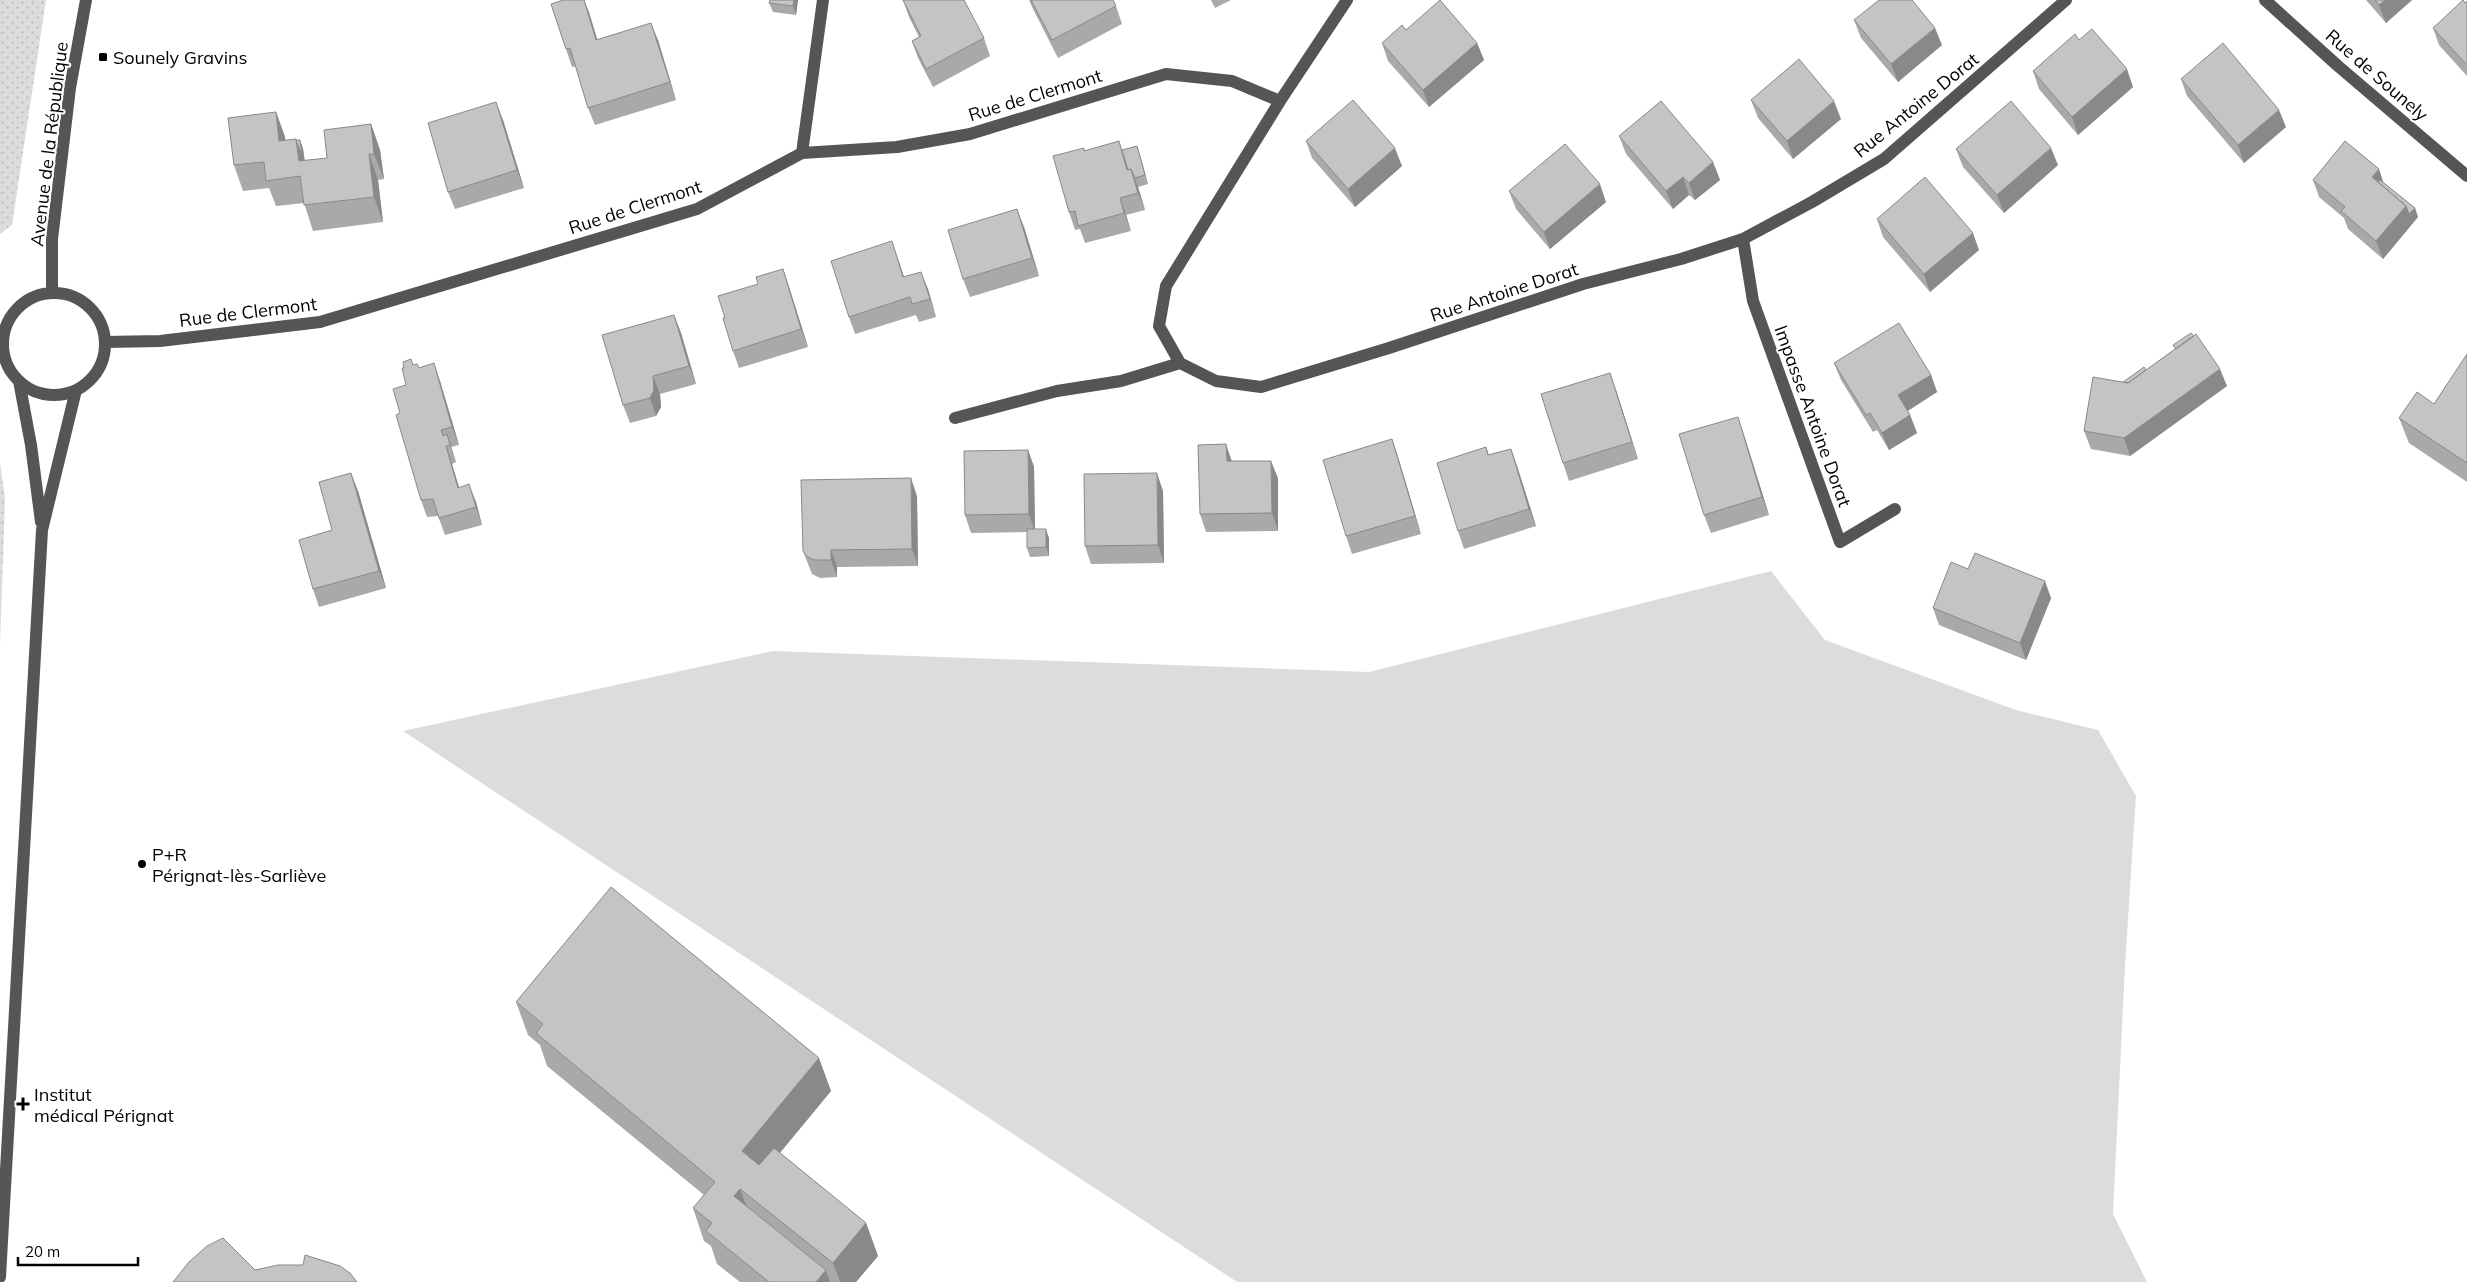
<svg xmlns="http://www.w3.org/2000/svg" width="2467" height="1282" font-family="Mulish,sans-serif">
<defs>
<pattern id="park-dots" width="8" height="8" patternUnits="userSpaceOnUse" patternTransform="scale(1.25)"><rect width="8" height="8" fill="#dcdcdc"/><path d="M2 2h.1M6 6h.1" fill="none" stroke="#bbb" stroke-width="1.8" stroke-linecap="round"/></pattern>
</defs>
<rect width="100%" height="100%" fill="#fff"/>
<path fill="#dcdcdc" d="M1771 571 1825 640 2016 710 2098 730 2136 796 2125 965 2113 1214 2147 1282H1237L403 731 773 651 1369 672Z"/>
<path fill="url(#park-dots)" d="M0 0H46L12 225 0 234Z
M0 463 5 498 0 647Z"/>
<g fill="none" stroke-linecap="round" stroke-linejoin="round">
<path stroke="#555" stroke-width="12" d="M2265 0 2338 66 2467 176
M1280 101 1166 286 1159 326 1180 363 1216 381 1261 387 1389 348 1583 284 1681 259 1743 239 1812 202 1884 159 2066 0
M802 153 823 0
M1743 239 1753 301 1840 542 1895 509
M52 293V239L70 88 86 0
M3 344a51 51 0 1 1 102 0a51 51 0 1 1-102 0Z
M105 342 160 341 320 322 697 209 802 153 897 147 970 134 1166 74 1232 81 1280 101 1347 0
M19 381 31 445 41 522
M955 418 1057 391 1121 381 1180 363
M0 1277 42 530 76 390"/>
</g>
<path fill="#a9a9a9" d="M584 0 597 40H658L676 100 595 125 588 108 576 66 572 67 566 49Z
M770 0H798L796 15 773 12 769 3Z
M903 0 984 38 990 56 933 87 918 58 912 41 919 37 909 17Z
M1029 0H1113L1116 6 1122 24 1058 58 1033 9Z
M1211 0H1231L1215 8Z
M2366 0H2412L2386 23Z
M2467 1V76L2439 45 2433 28Z
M1854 20 1942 45 1898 82 1861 38Z
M1406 30 1477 43 1484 60 1429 107 1388 61 1382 43Z
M2079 40 2133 87 2078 135 2039 89 2033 71Z
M2181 79 2286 127 2244 163 2187 96Z
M1751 100 1841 119 1793 159 1758 118Z
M276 112 285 137V141L300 140 303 149 305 161 327 158 371 124 380 150 384 179 378 180 383 222 313 231 304 203 276 206 269 188 243 191 234 165Z
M503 120 524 188 455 209 448 192Z
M1619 136 1713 162 1720 180 1695 200 1689 195 1673 209 1626 154Z
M1119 141 1122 150 1137 146 1148 184 1138 187 1145 210 1126 215 1131 231 1085 243 1080 229 1075 230 1069 212 1085 151Z
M1306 141 1402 166 1355 207 1312 158Z
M1956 149 2058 165 2004 213 1963 167Z
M2313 180 2383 182 2415 208 2418 217 2383 259 2348 229 2344 218 2319 197Z
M1509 191 1606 202 1550 249 1516 209Z
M1877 219 1979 250 1930 292 1883 237Z
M1024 227 1039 276 970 297 963 279Z
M898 259 904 277 928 289 936 317 919 322 916 315 855 334 849 317Z
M783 269 789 287 808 347 739 368 733 351 725 318 758 284Z
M674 315 681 333 696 384 660 394 661 407 656 416 630 423 623 405Z
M2173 345 2227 386 2130 456 2091 449 2084 431 2146 370 2175 349Z
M2467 354V482L2409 443 2399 418 2434 404Z
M1834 363 1931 375 1937 392 1908 411 1910 415 1917 433 1889 450 1877 430 1873 432 1841 380Z
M414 365 440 381 459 445 451 447 456 462 452 464 459 487 476 502 482 525 445 535 438 516 427 517 421 500 406 385Z
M1616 390 1638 459 1569 481 1563 463Z
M1744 435 1769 515 1711 533 1704 515Z
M1392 439 1398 457 1421 534 1352 554 1346 536Z
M1486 447 1489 455 1511 449 1517 466 1536 526 1464 549 1458 531Z
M1028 450 1034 467 1035 529 1049 538V556L1030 557 1027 548V532L971 533 965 515Z
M1232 461 1278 478V531L1206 532 1200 514Z
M358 491 386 588 319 607 313 589 332 530Z
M1163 491 1164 563 1091 564 1085 546Z
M917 496 918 566 837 567V577L820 578 812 574 803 551Z
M1968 569 2051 598 2026 660 1939 625 1933 608Z
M516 1002 831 1091 780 1153 866 1223 878 1256 856 1282H740L717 1264 711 1246 704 1241 693 1208 704 1195 547 1066 540 1045 528 1035Z"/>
<path fill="#898989" d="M584 0 589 12 603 58 596 40Z
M794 0H798L796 15 793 6Z
M2385 0H2412L2386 23 2379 5Z
M651 23 658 40 676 100 670 82Z
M1935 28 1942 45 1898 82 1891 64Z
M1477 43 1484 60 1429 107 1423 90Z
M2127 69 2133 87 2078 135 2072 117Z
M1834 101 1841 119 1793 159 1787 141Z
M496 102 503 120 524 188 517 170Z
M2279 110 2286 127 2244 163 2238 145Z
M276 112 285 137 287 158 279 141Z
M371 124 380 150 384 179 374 154Z
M296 139 305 165 299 161Z
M300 140 303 149 305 165 302 156Z
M1137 146 1140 155 1148 184 1145 175Z
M1395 148 1402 166 1355 207 1348 189Z
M2051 148 2058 165 2004 213 1997 195Z
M369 154 378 180 383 222 374 197Z
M1713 162 1720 180 1695 200 1689 183Z
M1131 169 1138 187 1145 210 1138 193Z
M2379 169 2385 187 2381 191 2372 177Z
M1683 177 1689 195 1673 209 1666 191Z
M1600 184 1606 202 1550 249 1544 232Z
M1120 198 1126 215 1131 231 1124 213Z
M2406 206 2415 208 2418 217 2383 259 2376 241Z
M1017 209 1024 227 1039 276 1032 258Z
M1973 233 1979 250 1930 292 1924 274Z
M892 241 910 295 903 277Z
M783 269 789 287 808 347 801 329Z
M921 272 928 289 936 317Z
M674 315 681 333 696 384 689 366Z
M434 363 440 381 459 445 452 427Z
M2220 369 2227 386 2130 456 2124 438Z
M1610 373 1616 390 1638 459 1632 442Z
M1931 375 1937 392 1904 413 1898 395Z
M653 376 660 394 661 407 656 416 650 398Z
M1910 415 1917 433 1889 450 1882 433Z
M1738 417 1744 435 1769 515 1762 497Z
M447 434 453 452 456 462 450 445Z
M1392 439 1398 457 1421 534 1415 516Z
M1226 444 1232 462 1227 461Z
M446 446 452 464 464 505 458 488Z
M1511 449 1517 466 1536 526 1529 509Z
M1028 450 1034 467 1035 532 1029 514Z
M1271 461 1278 478V531L1272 513Z
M351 473 358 491 386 588 379 571Z
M1157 473 1163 491 1164 563 1158 545Z
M911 478 917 496 918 566 912 549Z
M469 484 476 502 482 525 476 507Z
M1046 529 1049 538V556L1046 547Z
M831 550 837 567V577L831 560Z
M2045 581 2051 598 2026 660 2020 643Z
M819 1058 831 1091 754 1184 742 1151Z
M740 1189 752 1221 734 1196Z
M866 1223 878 1256 856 1282H840L833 1263Z
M826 1270 830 1282H816Z"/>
<path fill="#c4c4c4" stroke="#898989" d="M563 0H584L596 40 651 23 670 82 588 108 570 48 566 49 551 4Z
M770 0H794L793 6 769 3Z
M903 0H964L984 38 926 69 912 41 921 36Z
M1031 0H1113L1116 6 1052 40Z
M1440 0 1477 43 1423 90 1382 43 1402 25 1406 30Z
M1879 0H1912L1935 28 1891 64 1854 20Z
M2375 0H2385L2379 5Z
M2463 0 2465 3 2467 1V65L2433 28Z
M2092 29 2127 69 2072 117 2033 71 2075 34 2079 40Z
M2223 43 2279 110 2238 145 2181 79Z
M1799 59 1834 101 1787 141 1751 100Z
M1353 100 1395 148 1348 189 1306 141Z
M1661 101 1713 162 1689 183 1683 177 1666 191 1619 136Z
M2011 101 2051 148 1997 195 1956 149Z
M496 102 517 170 448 192 428 123Z
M276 112 279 141 296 139 299 161 327 158 324 130 371 124 374 154H369L374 197 304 205 300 176 266 181 264 162 234 165 228 118Z
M296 140H300L302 156Z
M1119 141 1127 170 1131 169 1138 193 1120 198 1124 213 1078 226 1075 211 1069 212 1053 156 1084 148V151Z
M2345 141 2379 169 2372 177 2406 206 2376 241 2341 211 2345 207 2313 180Z
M1565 144 1600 184 1544 232 1509 191Z
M1137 146 1145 175 1135 178 1131 169 1128 170 1122 150Z
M1925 177 1973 233 1924 274 1877 219Z
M2380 180 2415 208 2409 214 2406 206 2378 182Z
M1017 209 1032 258 963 279 948 230Z
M892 241 903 277 921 272 930 299 912 304 910 297 849 317 831 261Z
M783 269 801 329 733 351 723 318H725L718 296 758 284 756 277Z
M674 315 689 366 653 376 654 390 650 398 623 405 602 335Z
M1899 323 1931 375 1898 395 1910 415 1882 433 1870 413 1866 415 1834 363Z
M2191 333 2194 336 2176 349 2173 345Z
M2196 334 2220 369 2124 438 2084 431 2093 377 2128 383Z
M2467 354V463L2399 418 2417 392 2434 404Z
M411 359 413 365 417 364 419 368 434 363 452 427 441 430 443 436 447 434 450 445 446 446 458 488 469 484 476 507 439 518 433 499 421 500 396 415 400 413 393 389 406 385 402 368H404L403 362Z
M2144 367 2146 370 2128 383 2123 382Z
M1610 373 1632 442 1563 463 1541 394Z
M1738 417 1762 497 1704 515 1679 434Z
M1392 439 1415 516 1346 536 1323 460Z
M1226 444 1227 461H1271L1272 513 1200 514 1198 445Z
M1486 447 1488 455 1511 449 1529 509 1458 531 1437 463Z
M1028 450 1029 514 965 515 964 451Z
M351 473 379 571 313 589 299 540 332 530 319 482Z
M1157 473 1158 545 1085 546 1084 474Z
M911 478 912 549 831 550V560H814L806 556 803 551 801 480Z
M1027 529H1046V547L1027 548Z
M1975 553 2045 581 2020 643 1933 608 1951 562 1968 569Z
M611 887 819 1058 742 1151 759 1165 774 1148 866 1223 833 1263 740 1189 734 1196 826 1270 816 1282H769L706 1231 712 1223 693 1208 715 1182 536 1033 543 1024 516 1002Z
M223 1238 255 1270 278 1265H303L305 1255 340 1266 350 1273 357 1282H173L189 1262 207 1246Z"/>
<g fill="#000" stroke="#fff" stroke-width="2">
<rect x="98" y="52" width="10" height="10" rx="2.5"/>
<circle cx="142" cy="864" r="5"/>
<path d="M20.5 1096.5h5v5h5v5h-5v5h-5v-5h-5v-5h5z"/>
</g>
<g text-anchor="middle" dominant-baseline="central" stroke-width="4" stroke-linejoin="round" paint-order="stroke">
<g font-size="18" fill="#000" stroke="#fff" text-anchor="start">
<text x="113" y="57">Sounely Gravins</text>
<text x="152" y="854">P+R<tspan x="152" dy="21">Pérignat-lès-Sarliève</tspan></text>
<text x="34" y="1094">Institut<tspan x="34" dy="21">médical Pérignat</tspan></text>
</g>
<g font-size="18" fill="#000" stroke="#fff">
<text transform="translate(2377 75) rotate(41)">Rue de Sounely</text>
<text transform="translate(1035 95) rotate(-17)">Rue de Clermont</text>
<text transform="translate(1916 105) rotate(-39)">Rue Antoine Dorat</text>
<text transform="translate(49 144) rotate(-83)">Avenue de la République</text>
<text transform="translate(635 207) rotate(-18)">Rue de Clermont</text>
<text transform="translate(1504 292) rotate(-18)">Rue Antoine Dorat</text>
<text transform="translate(248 312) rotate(-7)">Rue de Clermont</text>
<text transform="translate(1813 416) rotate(70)">Impasse Antoine Dorat</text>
</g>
</g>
<path d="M18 1257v8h120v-8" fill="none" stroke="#000000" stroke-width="2.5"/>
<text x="25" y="1257" font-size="15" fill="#000000" stroke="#ffffff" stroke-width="4" paint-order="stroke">20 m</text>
</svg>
